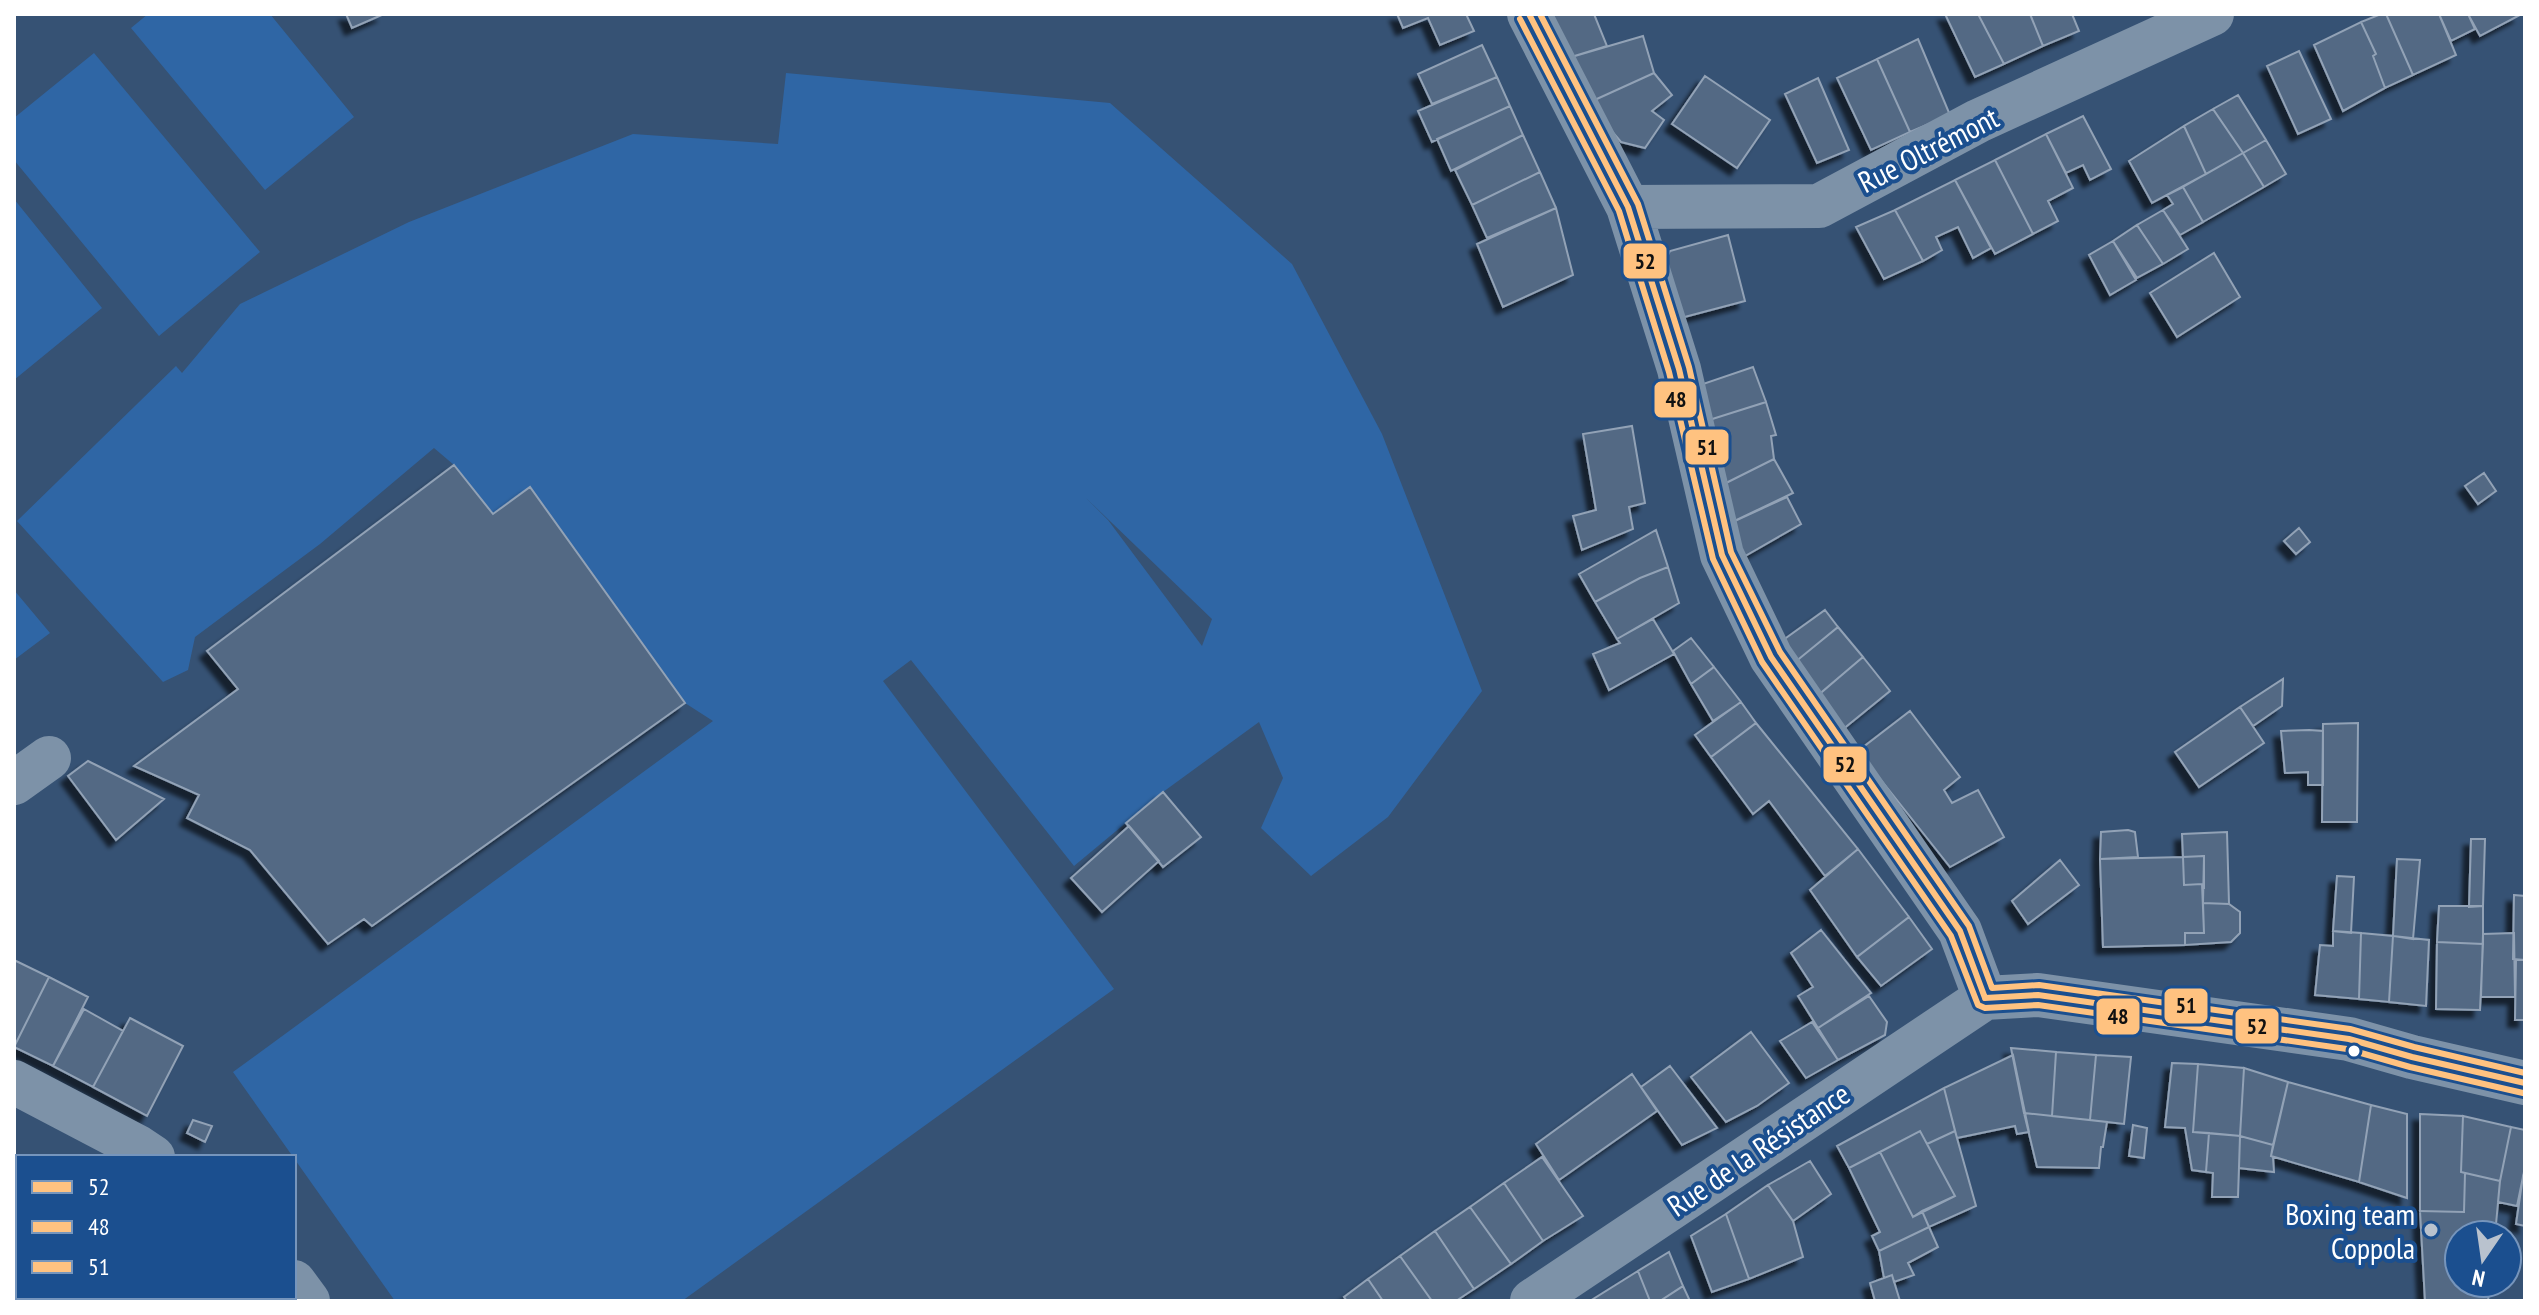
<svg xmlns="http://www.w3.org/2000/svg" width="2539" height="1315" font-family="'PT Sans Narrow',sans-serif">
<defs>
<filter id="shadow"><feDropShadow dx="-7" dy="7" stdDeviation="2" flood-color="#0009"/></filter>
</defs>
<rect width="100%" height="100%" fill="#365274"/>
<path fill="#2f66a5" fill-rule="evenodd" d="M148 14H270L354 117 265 190 131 28Z
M94 53 260 252 159 336 14 160V118Z
M786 73 1110 103 1292 264 1382 434 1482 691 1388 817 1311 876 1261 828 1283 778 1259 722 1163 792 1074 866 911 660 883 681 1114 989 682 1301H395L233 1072 713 721 685 703 530 487 493 514 454 465 434 448 320 544 195 637 188 670 163 682 17 521 176 366 182 373 240 304 409 222 633 134 778 144ZM1086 498 1212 619 1202 646 1108 520Z
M14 199 102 308 14 380Z
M14 590 50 633 14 660Z"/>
<path fill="#526984" stroke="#92a2b6" stroke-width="2" filter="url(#shadow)" d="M346 14H384L352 28Z
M1397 14H1466L1474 31 1440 45 1428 18 1403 28Z
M1550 14H1594L1607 46 1568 58Z
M1945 14H1978L2004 64 1975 77Z
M1978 14H2030L2043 46 2004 64Z
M2030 14H2072L2079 31 2043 46Z
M2381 14H2386L2413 75 2385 88 2373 56 2376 54 2361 22Z
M2386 14H2439L2456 55 2413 75Z
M2439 14H2468L2475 29 2451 41Z
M2468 14H2519L2520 15 2480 36Z
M2361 22 2376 54 2373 56 2385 88 2343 111 2314 45Z
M1643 36 1654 73 1588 103 1568 58Z
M1918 39 1950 115 1910 132 1877 59Z
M1482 45 1497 77 1432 104 1418 74Z
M2299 51 2331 119 2298 134 2267 66Z
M1877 59 1910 132 1871 150 1837 78Z
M1654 73 1672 95 1652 111 1664 120 1645 148 1621 142 1588 103Z
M1705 76 1770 120 1737 168 1672 124Z
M1497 77 1510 106 1432 142 1418 111Z
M1818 78 1849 150 1817 163 1785 94Z
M2238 95 2266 140 2243 153 2213 109Z
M1510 106 1523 135 1451 171 1437 139Z
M2213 109 2243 153 2206 174 2184 126Z
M2083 116 2111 169 2090 180 2083 165 2066 173 2046 134Z
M2184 126 2206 174 2152 203 2129 161Z
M2046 134 2073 188 2048 201 2058 221 2033 234 1995 160Z
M1523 135 1540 172 1472 205 1455 170Z
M2266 140 2286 174 2264 187 2243 153Z
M2243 153 2264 187 2203 222 2183 187Z
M1995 160 2033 234 1995 254 1955 180Z
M1540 172 1556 208 1487 238 1472 205Z
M1955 180 1991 248 1973 258 1958 227 1936 237 1942 250 1923 261 1895 210Z
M2183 187 2203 222 2180 235 2163 210 2173 204 2167 195Z
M1556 208 1573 275 1503 307 1477 244Z
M1895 210 1923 261 1884 279 1856 227Z
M2163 210 2188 249 2163 264 2137 225Z
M2137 225 2163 264 2137 278 2113 241Z
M1728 235 1745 301 1677 319 1663 265 1670 251Z
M2113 241 2136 280 2110 295 2089 255Z
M2214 253 2240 297 2177 337 2150 293Z
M1753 367 1766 402 1706 421 1694 387Z
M1766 402 1776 435 1771 436 1774 459 1718 487 1706 421Z
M1632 426 1645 503 1629 507 1633 529 1582 550 1573 516 1596 510 1583 434Z
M1774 459 1793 493 1726 525 1718 487Z
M454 465 493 514 530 487 685 703 372 926 364 919 328 944 250 850 187 818 199 795 134 766 238 689 207 651Z
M2484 473 2496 491 2478 504 2465 486Z
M1787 497 1801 524 1733 563 1726 525Z
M2299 528 2310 542 2296 554 2284 541Z
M1656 530 1668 567 1640 578 1595 602 1579 574Z
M1668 567 1679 603 1617 639 1595 602 1640 578Z
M1825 610 1838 627 1789 667 1779 643Z
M1653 619 1674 654 1609 690 1593 654 1620 643 1617 639Z
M1838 627 1863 657 1816 697 1789 667Z
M1691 638 1714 667 1691 684 1673 651Z
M1863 657 1890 691 1842 730 1816 697Z
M1714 667 1741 702 1713 721 1691 684Z
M2283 679 2282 706 2253 726 2240 707Z
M1741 702 1756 723 1711 757 1695 735Z
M2240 707 2264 743 2199 787 2175 752Z
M1910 711 1960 777 1944 790 1952 803 1978 790 2004 837 1950 867 1858 751Z
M1756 723 1858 849 1825 876 1769 801 1753 814 1711 757Z
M2358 723 2357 822H2322L2323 724Z
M2309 730 2323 731V785H2308V772L2285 773 2281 731Z
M88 761 164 799 116 840 68 776Z
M1163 792 1201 837 1163 867 1126 823Z
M1129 826 1159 861 1102 912 1071 878Z
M2128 830 2135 832 2138 857 2100 859 2101 832Z
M2227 832 2229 904 2203 903 2204 856 2183 857 2182 834Z
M2471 839H2485L2483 906 2469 907Z
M1858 849 1909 917 1857 957 1810 890Z
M2204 856V889L2202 884 2184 885 2183 857Z
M2183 857 2184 885 2202 884 2204 933H2185V945L2103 947 2100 859Z
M2397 859 2420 860 2413 939 2393 936Z
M2060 860 2079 885 2028 924 2012 901Z
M2337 876 2354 877 2351 933 2333 931Z
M2514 895 2525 896V960L2513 959Z
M2203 903 2229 904 2240 912V933L2231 942 2185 945V933H2204Z
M2439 906H2483V944L2437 942Z
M1909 917 1932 949 1881 986 1857 957Z
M1821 930 1871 993 1818 1028 1798 996 1813 987 1791 953Z
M2333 931 2361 933 2359 999 2315 995 2320 945 2333 946Z
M2361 933 2393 936 2389 1002 2359 999Z
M2514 933 2515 997H2481L2483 934Z
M2393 936 2429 940 2426 1006 2389 1002Z
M2437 942 2483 944 2480 1010 2436 1009Z
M14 960 49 977 14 1047Z
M2516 960H2525V1020H2515Z
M49 977 88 997 53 1066 14 1047Z
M1869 996 1887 1022 1885 1035 1838 1060 1818 1028Z
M84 1009 123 1031 93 1087 53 1066Z
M130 1018 183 1046 147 1116 93 1087Z
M1812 1022 1838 1060 1806 1078 1780 1041Z
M1751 1032 1789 1083 1757 1106 1726 1122 1691 1077Z
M2011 1048 2056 1052 2052 1116 2024 1113Z
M2056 1052 2096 1055 2090 1120 2052 1116Z
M2013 1055 2029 1132 2017 1134 2015 1126 1957 1138 1944 1088Z
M2096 1055 2131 1057 2124 1124 2090 1120Z
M2172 1063 2198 1064 2193 1132 2209 1133 2206 1172 2192 1170 2185 1128 2165 1127Z
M2198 1064 2244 1068 2240 1136 2193 1132Z
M1670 1066 1717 1128 1682 1145 1641 1087Z
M2244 1068 2288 1082 2273 1145 2240 1136Z
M1632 1074 1657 1111 1559 1180 1536 1144Z
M2288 1082 2371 1105 2359 1182 2271 1156Z
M1944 1088 1955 1131 1927 1144 1920 1131 1849 1168 1837 1146Z
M2371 1105 2407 1114V1198L2359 1182Z
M2024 1113 2107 1122 2103 1147H2101L2099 1168 2037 1167Z
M2420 1114 2463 1116 2461 1172 2465 1173 2464 1212 2420 1211Z
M2463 1116 2511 1127 2500 1181 2461 1172Z
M193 1120 212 1126 205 1142 187 1133Z
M2133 1125 2147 1128 2144 1158 2129 1156Z
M2511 1127 2525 1130V1167L2517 1206 2498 1202 2500 1181Z
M1920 1131 1955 1196 1913 1217 1880 1152Z
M1955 1131 1976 1206 1929 1227 1922 1211 1955 1196 1927 1144Z
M2209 1133 2240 1136 2238 1197H2212L2213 1173 2206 1172Z
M2240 1136 2273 1145 2271 1156 2273 1157 2274 1172 2239 1168Z
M1880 1152 1913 1217 1922 1211 1929 1227 1879 1251 1872 1236 1880 1232 1849 1168Z
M1542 1157 1583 1216 1543 1241 1504 1183Z
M1810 1161 1831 1194 1793 1221 1768 1185Z
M2465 1173 2500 1181 2495 1235H2459V1283H2490L2488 1301H2425L2420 1211 2464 1212Z
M2523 1176 2525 1177V1226L2516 1224Z
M1504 1183 1543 1241 1511 1264 1470 1207Z
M1768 1185 1793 1221 1803 1257 1749 1279 1726 1214Z
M1470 1207 1511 1264 1474 1289 1435 1231Z
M1726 1214 1749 1279 1712 1292 1691 1236Z
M1929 1227 1938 1247 1908 1263 1914 1275 1894 1282 1892 1275 1884 1278 1879 1251Z
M1435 1231 1474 1289 1456 1301H1432L1400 1256Z
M1669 1252 1683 1286 1660 1301H1650L1638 1271Z
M1400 1256 1432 1301H1383L1368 1279Z
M1638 1271 1650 1301H1590Z
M1892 1275 1900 1301H1875L1870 1283Z
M1368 1279 1383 1301H1347L1344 1297Z
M1683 1286 1690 1301H1660Z
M128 1297H184L179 1301H127L129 1299Z"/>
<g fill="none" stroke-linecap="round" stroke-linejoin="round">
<path stroke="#7d92a8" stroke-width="44" d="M1529 14 1628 207 1679 369 1722 555 1771 657 1960 931 1985 998
M1628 207 1819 206 1978 121 2212 14
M14 783 49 758
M1985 998 2038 995 2349 1039 2412 1057 2525 1083
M14 1082 138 1147 153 1157
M294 1282 308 1301
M1532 1301 1985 998"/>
<defs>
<path id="bus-1" d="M1529 14 1628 207 1679 369 1722 555 1771 657 1960 931 1985 998
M1985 998 2038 995 2349 1039 2412 1057 2525 1083"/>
<path id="bus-2" d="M1520 19 1619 211 1669 372 1713 559 1762 662 1951 936 1978 1005 1985 1008 2038 1005 2347 1049 2410 1067 2523 1093"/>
<path id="bus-3" d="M1540 14 1638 204 1689 367 1731 552 1780 652 1969 926 1992 988 2039 985 2350 1029 2414 1047 2525 1073"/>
</defs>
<use href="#bus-1" stroke="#1b4f8f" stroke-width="12"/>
<use href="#bus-2" stroke="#1b4f8f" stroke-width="12"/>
<use href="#bus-3" stroke="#1b4f8f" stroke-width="12"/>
<use href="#bus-1" stroke="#ffc280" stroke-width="6"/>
<use href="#bus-2" stroke="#ffc280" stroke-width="6"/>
<use href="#bus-3" stroke="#ffc280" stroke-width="6"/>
</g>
<circle fill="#fff" stroke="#1b4f8f" stroke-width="3" cx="2354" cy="1051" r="7"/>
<circle fill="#b9c2ce" stroke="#1b4f8f" stroke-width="3" cx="2431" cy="1230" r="8"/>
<g text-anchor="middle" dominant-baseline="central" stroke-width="8" stroke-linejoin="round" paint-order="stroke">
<g font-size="30" fill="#fff" stroke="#1b4f8f">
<text transform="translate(1928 149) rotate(-27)">Rue Oltrémont</text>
<text transform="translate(1758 1149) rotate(-34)">Rue de la Résistance</text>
</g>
<g font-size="30" fill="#fff" stroke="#1b4f8f" text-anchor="end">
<text x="2415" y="1213">Boxing team<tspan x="2415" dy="34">Coppola</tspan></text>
</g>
</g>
<g stroke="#1b4f8f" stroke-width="3">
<rect x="1622" y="242" width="46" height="38" rx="8" fill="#ffc280"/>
<rect x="1653" y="380" width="45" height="39" rx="8" fill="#ffc280"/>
<rect x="1684" y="428" width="46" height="38" rx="8" fill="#ffc280"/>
<rect x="1822" y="745" width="46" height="39" rx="8" fill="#ffc280"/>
<rect x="2163" y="987" width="46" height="38" rx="8" fill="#ffc280"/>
<rect x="2095" y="997" width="46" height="39" rx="8" fill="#ffc280"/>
<rect x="2234" y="1007" width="46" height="38" rx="8" fill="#ffc280"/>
</g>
<g font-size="22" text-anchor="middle" font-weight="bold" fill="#111">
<text x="1645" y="269">52</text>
<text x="1676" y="407">48</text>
<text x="1707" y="455">51</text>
<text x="1845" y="772">52</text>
<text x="2186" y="1013">51</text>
<text x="2118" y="1024">48</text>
<text x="2257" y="1034">52</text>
</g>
<rect width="2539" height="1315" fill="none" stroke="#ffffff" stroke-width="32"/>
<rect x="16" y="1155" width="280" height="144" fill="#1b4f8f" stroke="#7695bc" stroke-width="2"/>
<rect x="32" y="1181" width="40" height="12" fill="#ffc280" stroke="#7695bc" stroke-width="2"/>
<text x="88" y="1195" font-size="24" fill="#ffffff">52</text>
<rect x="32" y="1221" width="40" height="12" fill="#ffc280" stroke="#7695bc" stroke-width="2"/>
<text x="88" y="1235" font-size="24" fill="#ffffff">48</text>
<rect x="32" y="1261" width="40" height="12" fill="#ffc280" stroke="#7695bc" stroke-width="2"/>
<text x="88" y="1275" font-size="24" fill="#ffffff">51</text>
<g transform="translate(2483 1259) rotate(193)"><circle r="38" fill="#1b4f8f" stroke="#7695bc" stroke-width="2"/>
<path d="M0-6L14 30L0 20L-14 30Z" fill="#b9c2ce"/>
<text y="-12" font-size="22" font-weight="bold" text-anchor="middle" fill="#ffffff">N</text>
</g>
</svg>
